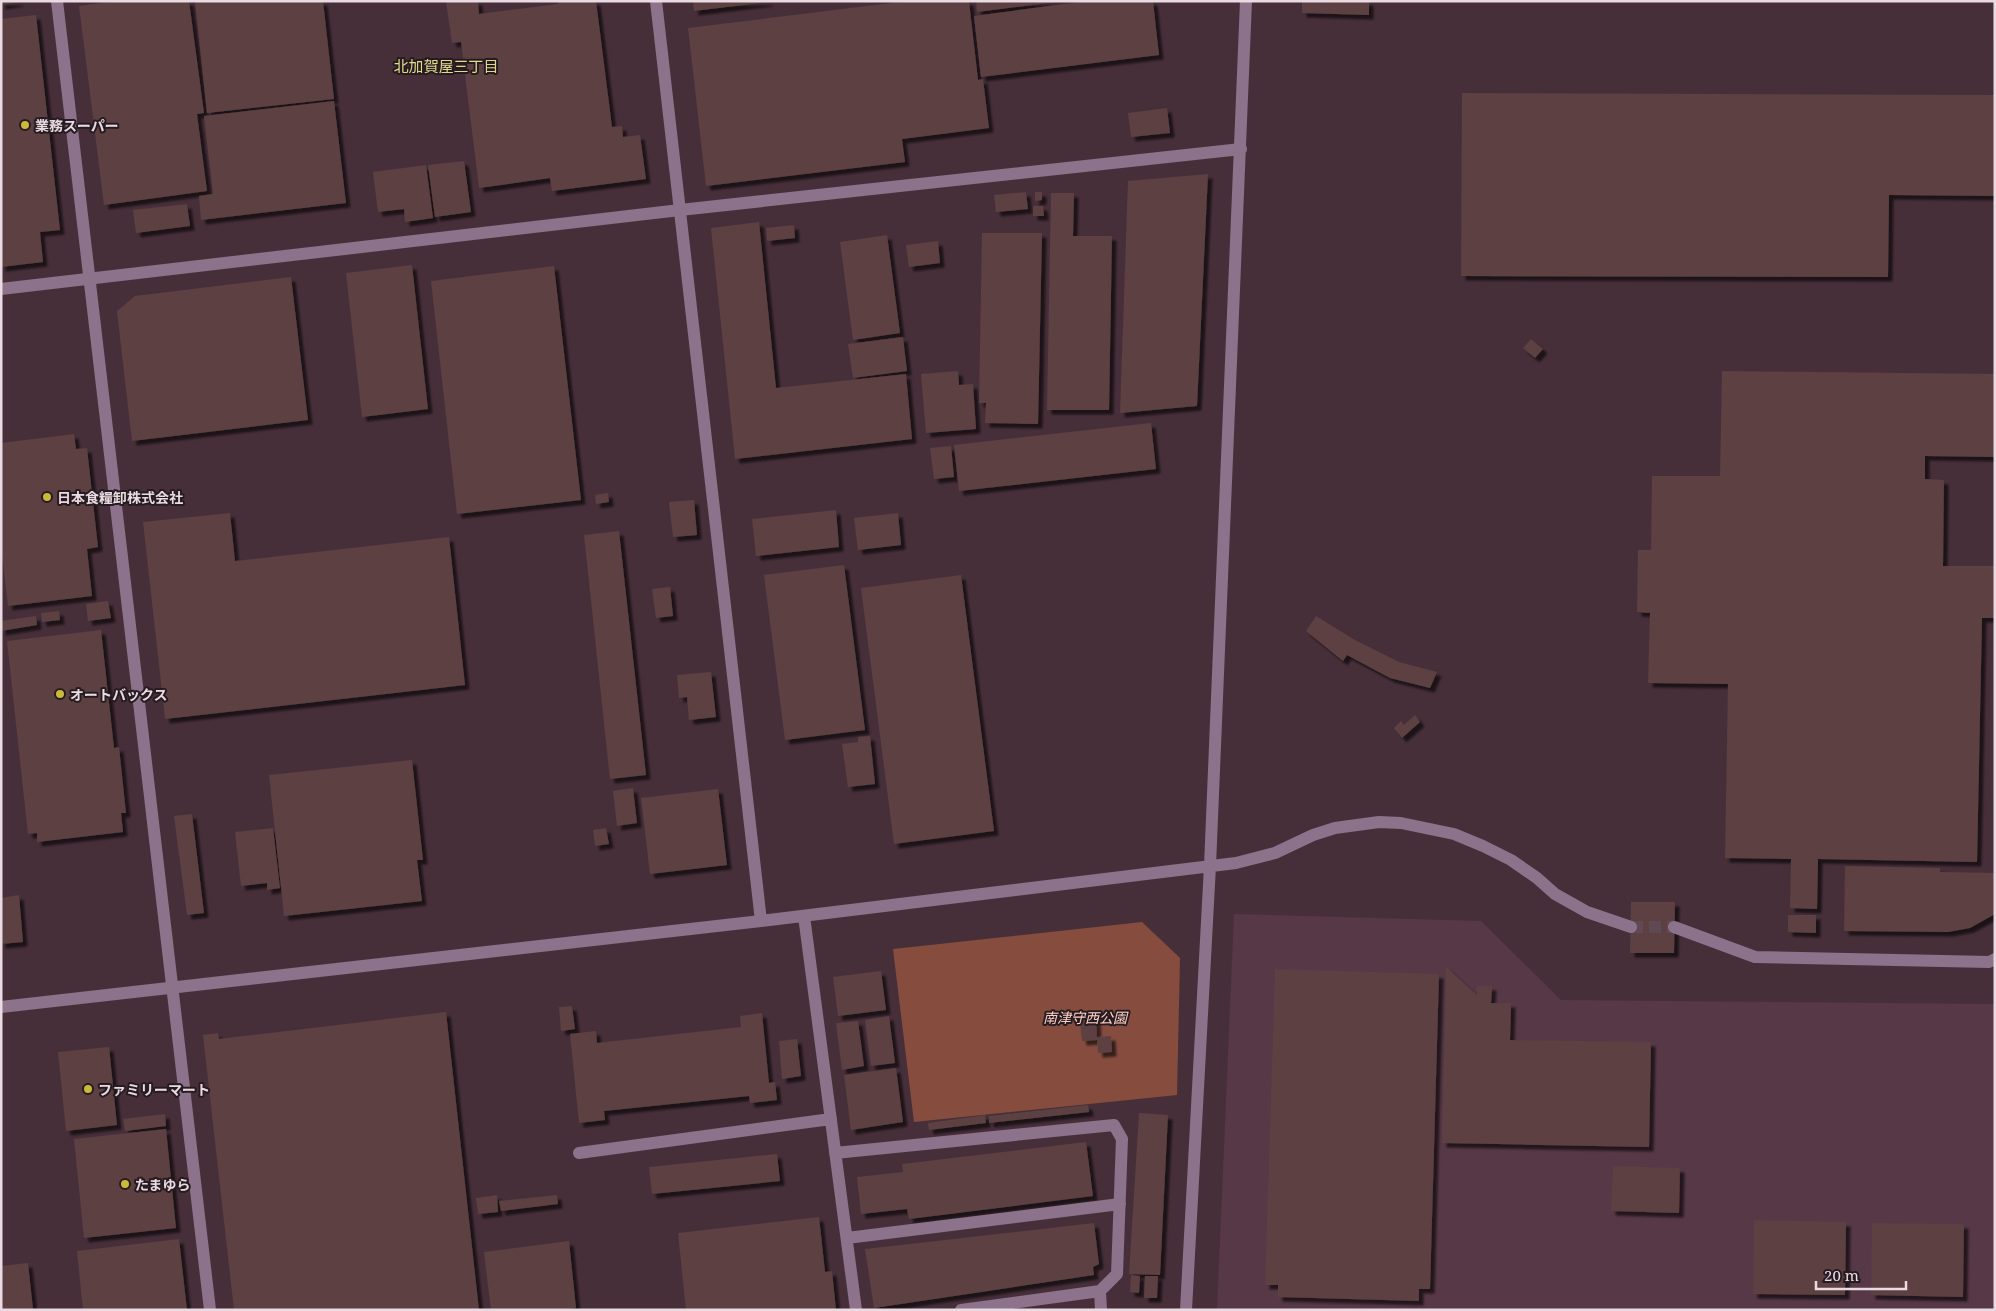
<svg xmlns="http://www.w3.org/2000/svg" width="1996" height="1311" font-family="'Noto Serif','Noto Sans JP',serif">
<defs>
<filter id="shadow"><feDropShadow dx="4.5" dy="4.5" stdDeviation="1" flood-color="#0009"/></filter>
</defs>
<rect width="100%" height="100%" fill="#472f3a"/>
<path fill="#563846" d="M1234 914 1481 921 1561 1000 1995 1004V1310H1217Z"/>
<path fill="#864d3f" d="M1142 922 1180 958 1177 1095 914 1122 893 949Z"/>
<path fill="#5b4043" filter="url(#shadow)" d="M1 1H19V2L1 5Z
M115 1H189L204 113 197 114 207 191 104 205 79 6Z
M195 1H323L334 99 207 113Z
M446 1H478L479 14 558 4V1H596L612 127 622 126 623 137 640 135 646 179 552 191 550 178 479 188 461 42 452 43Z
M693 1H769V2L694 11Z
M907 1H969L978 80 983 79 989 128 902 139 905 162 706 186 688 28Z
M976 1H1056V2L977 12Z
M1087 1H1153L1159 55 981 77 974 16Z
M1302 1H1369V15L1302 13Z
M1993 1H1995V41H1993Z
M36 15 60 230 40 232 43 262 1 267V19Z
M1462 93 1995 95V196L1889 195 1888 277 1461 276Z
M334 101 346 203 201 220 199 196 213 194 204 116Z
M1167 108 1170 133 1131 137 1128 113Z
M464 161 471 212 435 217 428 165Z
M426 165 433 218 405 222 404 209 378 212 373 172Z
M1208 174 1197 406 1120 413 1128 181Z
M1026 192 1028 209 996 212 994 195Z
M1035 192H1042V200L1035 201Z
M1051 193H1074L1073 236H1112L1109 410H1047Z
M187 204 190 226 136 233 133 210Z
M1033 206H1043L1044 216H1033Z
M759 222 776 388 906 374 912 439 735 459 711 228Z
M794 225 795 238 767 241 766 228Z
M982 233H1042L1038 424 985 423 986 403H979Z
M887 235 900 333 853 340 840 242Z
M938 241 940 263 909 267 906 245Z
M412 265 428 409 362 417 346 273Z
M554 266 581 500 457 514 431 281Z
M291 277 308 420 132 441 117 311 135 296Z
M903 337 907 371 853 378 848 344Z
M1531 339 1543 349 1535 358 1523 348Z
M958 371 959 385 973 384 976 429 926 433 921 374Z
M1722 371 1995 374V457L1925 456V479L1944 480 1943 566H1995V618H1982L1977 862 1818 859 1817 909 1790 908 1791 859 1725 858 1728 684 1648 683 1650 613 1637 612 1638 550H1651L1652 476H1720Z
M1151 423 1156 469 959 491 954 445Z
M74 434 76 449 87 448 98 547 87 549 92 596 8 606 1 545V443Z
M951 446 954 477 934 479 930 448Z
M608 493 609 502 596 504 595 495Z
M694 500 697 535 673 537 669 502Z
M836 510 839 547 756 556 752 519Z
M230 513 235 561 449 537 465 685 165 719 143 522Z
M898 513 901 545 858 550 854 518Z
M619 531 646 775 610 779 584 535Z
M844 565 865 730 785 740 764 575Z
M961 575 994 831 894 844 861 588Z
M670 587 673 616 656 618 652 589Z
M108 601 111 618 88 621 86 604Z
M59 611 60 620 42 622 41 613Z
M36 616 37 625 1 631V621Z
M1316 616 1355 640 1399 662 1437 672 1430 688 1390 678 1347 655 1343 661 1306 631Z
M101 630 114 748 119 747 126 813H121L123 832 37 842V833L28 834 7 641Z
M711 672 716 717 689 720 687 697 679 698 677 675Z
M1415 715 1420 722 1402 738 1394 728 1401 721 1404 725Z
M870 736 875 784 848 787 842 744 858 742V737Z
M412 760 423 860H417L422 901 284 916 269 775Z
M633 788 637 823 617 826 613 791Z
M718 789 727 865 650 874 641 798Z
M192 814 204 913 187 915 174 816Z
M273 828 280 888 267 890V883L241 886 235 832Z
M606 828 609 844 595 846 593 830Z
M1845 866 1940 868V872L1995 873V914L1970 928 1948 932 1844 931Z
M19 895 23 942 1 944V898Z
M1631 902H1675L1674 953H1630Z
M1788 915H1816V933L1788 932Z
M1446 967 1477 995V986H1492L1491 1003H1511L1510 1040 1651 1042 1649 1147 1442 1143Z
M1275 969 1439 974 1430 1289H1419V1301L1278 1297V1285H1265Z
M881 971 886 1010 838 1016 833 977Z
M572 1006 575 1029 561 1031 559 1007Z
M446 1012 479 1310H234L203 1035 218 1033 219 1039Z
M1096 1012 1097 1037 1111 1036 1112 1052 1098 1053 1097 1040 1082 1041 1079 1014Z
M762 1013 769 1083 775 1082 777 1100 750 1103 749 1096 604 1111 605 1120 579 1123 570 1034 596 1031 597 1043 741 1027 740 1016Z
M889 1016 895 1063 871 1066 865 1020Z
M858 1021 864 1066 842 1070 836 1023Z
M797 1039 801 1076 782 1079 779 1041Z
M109 1047 117 1125 66 1131 58 1052Z
M896 1068 903 1122 851 1130 844 1075Z
M1088 1105 1089 1112 989 1123V1116Z
M1139 1113 1168 1115 1160 1275 1129 1274Z
M165 1114 166 1126 125 1131 123 1119Z
M985 1115 986 1123 929 1130 928 1123Z
M166 1129 176 1228 84 1238 74 1139Z
M1086 1142 1093 1196 909 1219 907 1209 861 1214 857 1177 903 1172 902 1164Z
M777 1154 780 1181 652 1194 649 1167Z
M1613 1166 1680 1168 1679 1213 1611 1211Z
M497 1195 498 1212 478 1214 476 1198Z
M557 1195 558 1204 501 1211 499 1201Z
M819 1217 825 1272 832 1271 836 1310H686L678 1233Z
M1754 1220 1846 1222 1845 1295 1753 1294Z
M1094 1223 1099 1264 1093 1267 1094 1275 874 1308 865 1249Z
M1872 1223 1964 1224 1963 1297 1871 1295Z
M179 1239 187 1310H83L77 1251Z
M569 1241 576 1308 560 1310H491L484 1252Z
M28 1263 33 1309 1 1310V1266Z
M1131 1275 1140 1276 1139 1293 1130 1292Z
M1145 1276H1158L1157 1298H1144Z"/>
<g fill="none" stroke-linecap="round" stroke-linejoin="round">
<path stroke="#5f4953" stroke-width="12" stroke-dasharray="12 6" stroke-linecap="butt" d="M1631 927H1674"/>
<path stroke="#8c728b" stroke-width="12" d="M57 1 210 1310
M656 1 761 921
M1 289 680 210 1241 149
M804 916 856 1310
M1674 927 1755 957 1989 962 1995 959
M1 1007 761 921 1236 863 1275 853 1313 835 1335 828 1379 822 1401 823 1454 834 1483 846 1511 860 1537 878 1555 894 1587 912 1631 927
M579 1153 831 1119
M835 1153 1114 1125 1122 1139 1117 1274 1100 1291 1101 1310
M847 1238 1120 1204
M961 1310 1100 1291
M1186 1310 1210 866 1246 1"/>
</g>
<g fill="#caba3a" stroke="#261b20" stroke-width="2">
<circle cx="25" cy="125" r="5"/>
<circle cx="47" cy="497" r="5"/>
<circle cx="60" cy="694" r="5"/>
<circle cx="88" cy="1089" r="5"/>
<circle cx="125" cy="1184" r="5"/>
</g>
<g text-anchor="middle" dominant-baseline="central" stroke-width="4" stroke-linejoin="round" paint-order="stroke">
<g font-size="14" font-weight="bold" fill="#eadae1" stroke="#261b20" text-anchor="start">
<text x="35" y="125">業務スーパー</text>
<text x="57" y="497">日本食糧卸株式会社</text>
<text x="70" y="694">オートバックス</text>
<text x="98" y="1089">ファミリーマート</text>
<text x="135" y="1184">たまゆら</text>
</g>
<g font-size="14" font-style="italic" fill="#ffd1c5" stroke="#261b20">
<text x="1085" y="1017">南津守西公園</text>
</g>
<g font-size="15" fill="#e3d98a" stroke="#261b20">
<text x="446" y="66">北加賀屋三丁目</text>
</g>
</g>
<rect width="1996" height="1311" fill="none" stroke="#eadae1" stroke-width="5"/>
<path d="M1816 1281v8h90v-8" fill="none" stroke="#eadae1" stroke-width="2.5"/>
<text x="1824" y="1281" font-size="15" fill="#eadae1" stroke="#261b20" stroke-width="4" paint-order="stroke">20 m</text>
</svg>
